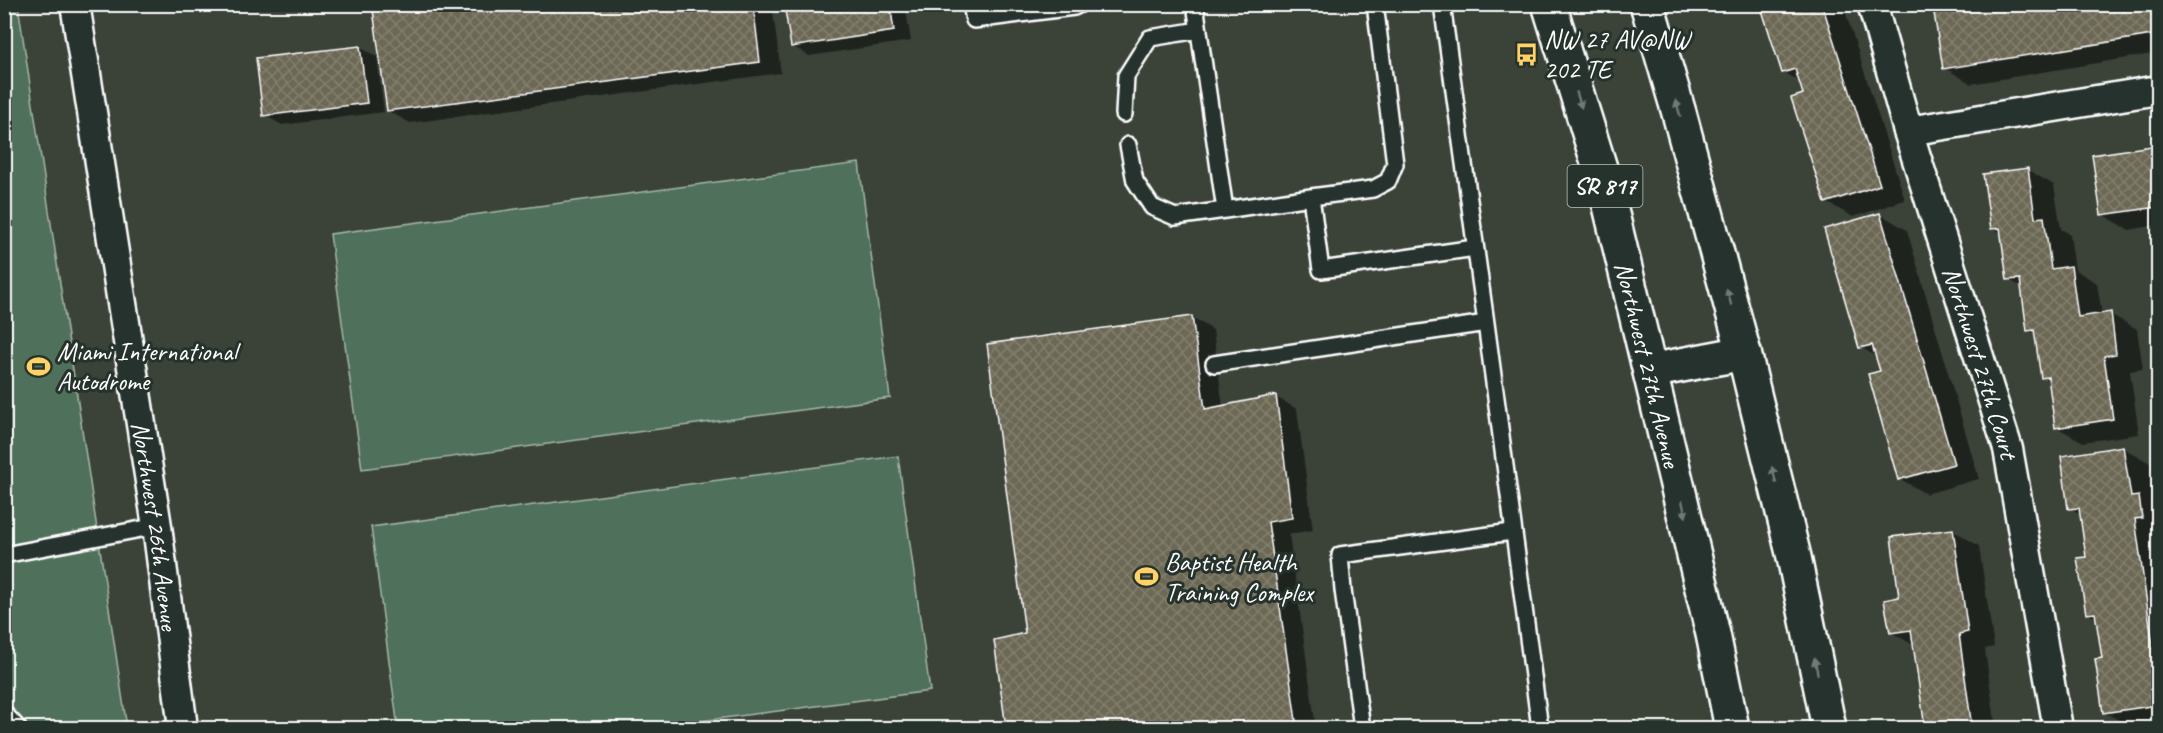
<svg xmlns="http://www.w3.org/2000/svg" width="2163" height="733" font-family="Caveat,sans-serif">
<defs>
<pattern id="building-cross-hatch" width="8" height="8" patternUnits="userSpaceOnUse" patternTransform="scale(1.5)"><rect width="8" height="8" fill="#6c6855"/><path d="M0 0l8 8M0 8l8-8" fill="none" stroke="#827f6e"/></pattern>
</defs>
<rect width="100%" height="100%" fill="#3b4339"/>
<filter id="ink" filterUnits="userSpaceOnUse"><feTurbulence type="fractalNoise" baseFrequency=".0167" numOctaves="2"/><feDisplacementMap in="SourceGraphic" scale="12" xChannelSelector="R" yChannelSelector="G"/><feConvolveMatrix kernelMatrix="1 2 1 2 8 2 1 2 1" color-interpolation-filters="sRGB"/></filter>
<g filter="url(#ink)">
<path fill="#4f705a" stroke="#a7b8ac" stroke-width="1.5" d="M4 5H18L127 728H5Z
M859 163 890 398 362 469 330 234Z
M898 456 930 691 648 728H398L371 527Z"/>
<path fill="#0007" d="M425 4H772L781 73 410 123 388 111Z
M786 4H905L911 41 809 56 792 46Z
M1762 4H1843L1905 200 1853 217 1826 202 1801 82 1783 72Z
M1992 4H2050L2057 8 2066 4H2158V53L1971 84 1945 68Z
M360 47 377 57 384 112 282 125 264 115Z
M2158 147V225L2129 230 2102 214 2094 157Z
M2028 170 2054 185 2061 229 2070 234 2075 270 2097 283 2102 315 2110 314 2137 329 2143 369 2130 371 2139 434 2083 442 2056 427 2050 381 2042 377 2036 335 2029 330 2023 288 2008 279 2002 234 1992 228Z
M1880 214 1907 230 1979 479 1926 494 1900 479 1882 372 1877 357 1860 347Z
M1192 317 1213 330 1223 407 1276 397 1297 409 1313 530 1289 534 1316 728H1007L996 641 1027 634Z
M2123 448 2150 463 2157 508 2158 509V723L2131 727 2104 712 2103 659 2097 619 2087 613 2088 558 2082 515 2070 508Z
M1953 530 1979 546 1994 647 1985 649 1996 728H1927L1915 646 1891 632 1901 599Z"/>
<path fill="url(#building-cross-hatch)" stroke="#fff" stroke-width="1.5" d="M414 4H753L760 62 387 111 373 10Z
M784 4H890L894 31 791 47Z
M1760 4H1822L1880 185 1825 203 1791 98 1803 94 1795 69 1782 73Z
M1983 4H2039L2040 10 2065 4H2158V34L1943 69 1934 13Z
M360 46 367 103 263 116 256 58Z
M2158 145V207L2101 215 2092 155Z
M2028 168 2035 218 2044 217 2051 269 2071 266 2078 317 2111 312 2116 354 2104 356 2113 419 2055 428 2048 377 2041 378 2034 330 2027 331 2020 279 2007 280 2000 228 1991 229 1983 174Z
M1880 213 1954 464 1898 480 1868 374 1880 371 1872 345 1859 348 1824 229Z
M1192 316 1205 409 1276 395 1292 518 1268 522 1297 728H1006L994 640 1025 633 987 344Z
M2123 446 2131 497 2139 496 2142 518 2135 519 2158 682V705L2103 713 2095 659 2102 658 2095 613 2086 614 2077 558 2086 557 2079 508 2068 509 2061 456Z
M1953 529 1968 632 1959 634 1972 728H1925L1911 630 1890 633 1884 600 1899 597 1891 537Z"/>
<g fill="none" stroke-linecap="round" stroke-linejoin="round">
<defs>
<path id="lane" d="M971 4 974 20 1074 7 1080 4
M1195 4 1225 210 1311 197 1321 270 1475 248
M1442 4 1486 323
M1124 114 1126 76 1150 38 1199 30
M1128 145 1135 181 1152 207 1175 217 1225 210
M1311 197 1373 189 1388 181 1395 164 1375 4
M1214 364 1486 323 1540 728
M4 555 157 526
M4 713 18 728
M1362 728 1343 590 1340 555 1512 532"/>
<g id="street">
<path id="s1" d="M75 4 157 526 183 728"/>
<path id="s2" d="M1872 4 1908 131 2008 449 2058 728"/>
<path d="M1908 131 2158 90"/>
</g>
<g id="primary">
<path id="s3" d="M1549 4 1604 181 1713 634 1732 728"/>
<path d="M1647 4 1679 113 1744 353 1794 557 1829 728"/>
<path d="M1650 371 1744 353"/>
</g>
</defs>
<use href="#lane" stroke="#fff" stroke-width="20"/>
<use href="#street" stroke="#fff" stroke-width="33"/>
<use href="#primary" stroke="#fff" stroke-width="38"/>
<use href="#lane" stroke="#26332d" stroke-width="15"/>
<use href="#street" stroke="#26332d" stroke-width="28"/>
<use href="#primary" stroke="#26332d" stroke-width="33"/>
</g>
<defs><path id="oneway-solid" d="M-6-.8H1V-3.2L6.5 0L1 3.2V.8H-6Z" transform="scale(1.5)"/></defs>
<g fill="#727a76">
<use href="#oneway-solid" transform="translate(1579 100) rotate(73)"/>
<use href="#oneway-solid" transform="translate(1678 108) rotate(-106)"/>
<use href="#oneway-solid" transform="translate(1729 297) rotate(-105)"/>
<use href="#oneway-solid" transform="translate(1774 475) rotate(-104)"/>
<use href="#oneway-solid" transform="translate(1684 509) rotate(77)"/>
<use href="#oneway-solid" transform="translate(1816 666) rotate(-102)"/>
</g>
</g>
<defs>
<symbol id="bus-bare" viewBox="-9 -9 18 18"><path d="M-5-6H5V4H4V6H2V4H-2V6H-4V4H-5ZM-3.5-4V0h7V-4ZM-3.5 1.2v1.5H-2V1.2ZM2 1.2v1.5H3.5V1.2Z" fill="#ffd166" stroke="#26332d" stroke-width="2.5" paint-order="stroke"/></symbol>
<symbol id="stadium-bare" viewBox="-9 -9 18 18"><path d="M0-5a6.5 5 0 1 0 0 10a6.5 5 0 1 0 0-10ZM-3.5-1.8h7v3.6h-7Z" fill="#ffd166" stroke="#26332d" stroke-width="2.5" paint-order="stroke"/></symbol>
</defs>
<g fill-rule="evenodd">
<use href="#bus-bare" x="1510" y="38" width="33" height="33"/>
<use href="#stadium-bare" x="22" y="350" width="33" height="33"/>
<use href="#stadium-bare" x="1130" y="560" width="33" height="33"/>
</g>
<g text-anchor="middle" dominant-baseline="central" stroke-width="6" stroke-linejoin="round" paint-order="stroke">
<rect fill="#26332d" stroke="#bec2c0" stroke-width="1.5" x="1567.5" y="165" width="75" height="42" rx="4.5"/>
<g font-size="24" font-weight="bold" fill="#fff">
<text x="1605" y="186">SR 817</text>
</g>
<g font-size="26" fill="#fff" stroke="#26332d" text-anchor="start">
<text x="1544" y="39">NW 27 AV@NW<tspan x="1544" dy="30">202 TE</tspan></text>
<text x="57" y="351">Miami International<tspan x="57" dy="30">Autodrome</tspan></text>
<text x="1165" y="562">Baptist Health<tspan x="1165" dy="30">Training Complex</tspan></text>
</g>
<g font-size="26" fill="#fff" stroke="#26332d">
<text stroke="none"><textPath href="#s2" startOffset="375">Northwest 27th Court</textPath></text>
<text stroke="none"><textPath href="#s3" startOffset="374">Northwest 27th Avenue</textPath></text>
<text stroke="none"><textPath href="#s1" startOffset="528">Northwest 26th Avenue</textPath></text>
</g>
</g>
<rect width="2163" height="733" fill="none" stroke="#26332d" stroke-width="24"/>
<rect x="12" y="12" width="2139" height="709" fill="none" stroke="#fff" stroke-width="2" filter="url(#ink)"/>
</svg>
